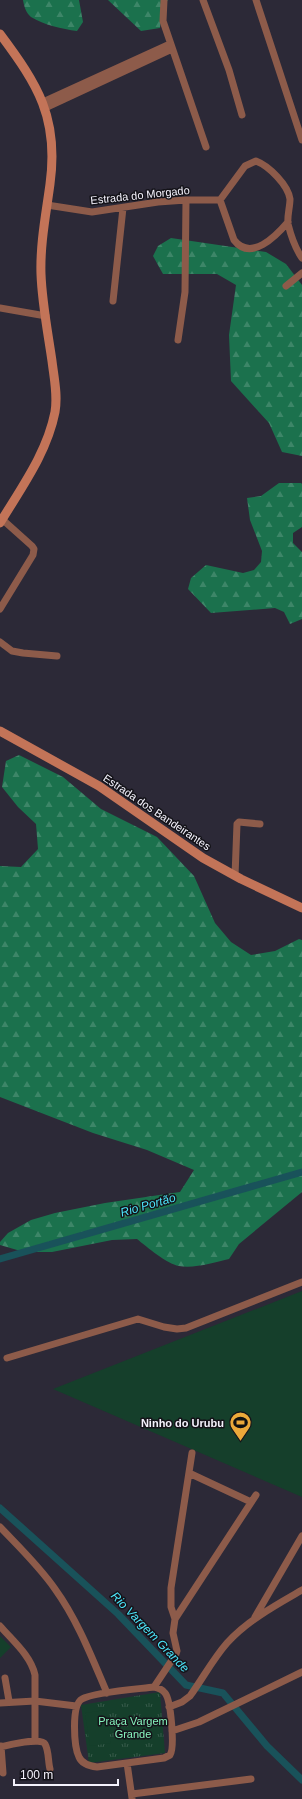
<svg xmlns="http://www.w3.org/2000/svg" width="302" height="1799" font-family="Helvetica,sans-serif">
<defs>
<pattern id="forest-firs" width="22" height="20" patternUnits="userSpaceOnUse"><rect width="22" height="20" fill="#1b714d"/><path d="M5 1l3.5 6h-7zM16 11l3.5 6h-7z" fill="#3d8668"/></pattern>
<pattern id="park-tufts" width="24" height="20" patternUnits="userSpaceOnUse"><rect width="24" height="20" fill="#153f2b"/><path d="M3 7l-1-3M5 7V3M7 7l1-3M15 17l-1-3M17 17v-4M19 17l1-3" fill="none" stroke="#385b4b"/></pattern>
</defs>
<rect width="100%" height="100%" fill="#2c2937"/>
<path fill="url(#forest-firs)" d="M23 0H79L83 22 77 31C62 29 44 25 31 17 26 13 24 6 23 0Z
M108 0H168L162 8 160 28 141 31Z
M171 238 266 252 286 264 302 285V456L282 452 269 423 231 381 229 335 236 285 217 274H163L153 256 158 246Z
M279 483H301L302 484V527L293 533V543L302 552V619L290 624 284 612 275 608 211 613 188 589 191 578 206 565 243 573 254 570 261 562 262 551 250 520 247 498 261 496Z
M19 755 63 777 101 809 157 837 194 876 215 923 231 942 251 955 275 951 299 939 302 940V1192L239 1244 229 1259C216 1262 194 1269 179 1266 167 1264 147 1247 137 1239L112 1240 52 1252H24L0 1245V1242L8 1233 31 1220 55 1213 105 1203 180 1192 194 1170 147 1150 93 1133 0 1097V866L21 867 38 849 36 824 18 807 2 787 6 761Z"/>
<path fill="url(#park-tufts)" d="M160 1692 165 1753 89 1763 81 1705Z"/>
<path fill="#153f2b" d="M302 1291V1497L53 1389Z
M0 1636 11 1647 0 1658Z
M106 1710 111 1743 90 1746 85 1713Z"/>
<g fill="none" stroke-linecap="round" stroke-linejoin="round">
<path stroke="#19525a" stroke-width="7" d="M0 1259 302 1172
M0 1508 118 1614 186 1685 223 1693 267 1746 302 1780"/>
<path stroke="#8d5b4a" stroke-width="7" d="M164 0 163 21 206 147
M203 0 229 70 242 115
M256 0 302 140
M43 102 170 44
M45 108 172 49
M220 200 234 240C251 262 276 236 288 222
M47 205 92 212 158 202 186 200H220L245 166 256 161C269 166 288 185 290 199 290 207 287 216 288 224 291 236 295 248 302 258
M286 286 302 273
M113 301 123 208
M0 308 46 316
M178 340 185 292 186 200
M0 609 33 555 34 549 32 546 2 519
M0 642 12 651 23 653 57 656
M235 876 237 824 239 822 260 824
M7 1358 138 1319 164 1327 177 1329 186 1328 302 1282
M189 1473 251 1502
M0 1527C19 1547 39 1566 55 1589 78 1621 92 1658 107 1693
M255 1617 302 1536
M175 1619 171 1607V1588L192 1453
M0 1626C13 1641 31 1656 35 1675V1741
M5 1678 9 1701
M154 1687C159 1688 162 1689 165 1693 171 1700 175 1748 170 1755L164 1758 97 1767C89 1766 82 1764 79 1757 74 1747 71 1705 82 1699 94 1692 138 1689 154 1687Z
M154 1687 176 1654 177 1651 173 1633 175 1619 256 1495
M0 1703 35 1701 76 1706
M169 1707 182 1702 190 1696C203 1678 213 1659 227 1643 248 1620 276 1605 302 1590
M172 1731 199 1722 302 1672
M1 1746 3 1773
M0 1747C8 1745 42 1737 45 1744 49 1751 48 1762 50 1769
M127 1763 132 1798
M132 1794 251 1779"/>
<path stroke="#c37458" stroke-width="9" d="M0 34C38 85 59 118 50 184 46 214 40 244 41 274 42 303 48 333 52 361 54 378 58 395 55 412 47 453 21 488 0 523
M0 731 99 786 203 858 241 879 302 908"/>
</g>
<defs>
<symbol id="stadium-pin" viewBox="-11 -11 22 30"><path d="M0 17L-7.5 6A9.5 9.5 0 1 1 7.5 6Z" fill="#eca93a" stroke="#141319"/><path d="M0-5a6.5 5 0 1 0 0 10a6.5 5 0 1 0 0-10ZM-3.5-1.8h7v3.6h-7Z" fill="#111"/></symbol>
</defs>
<g fill-rule="evenodd">
<use href="#stadium-pin" x="228" y="1410" width="25" height="34"/>
</g>
<g text-anchor="middle" dominant-baseline="central" stroke-width="3" stroke-linejoin="round" paint-order="stroke">
<g font-size="11" fill="#f4f2fc" stroke="#141319">
<text transform="translate(140 195) rotate(-6)">Estrada do Morgado</text>
<text transform="translate(157 812) rotate(34)">Estrada dos Bandeirantes</text>
</g>
<g font-size="11" font-weight="bold" fill="#f4f2fc" stroke="#141319" text-anchor="end">
<text x="224" y="1423">Ninho do Urubu</text>
</g>
<g font-size="11" fill="#86f4bd" stroke="#141319">
<text x="133" y="1721">Praça Vargem<tspan x="133" dy="13">Grande</tspan></text>
</g>
<g font-size="12" font-style="italic" fill="#4ce6fb" stroke="#141319">
<text transform="translate(148 1205) rotate(-16)">Rio Portão</text>
<text transform="translate(150 1632) rotate(46)">Rio Vargem Grande</text>
</g>
</g>
<path d="M14 1779v6h104v-6" fill="none" stroke="#f4f2fc" stroke-width="2"/>
<text x="20" y="1779" font-size="12" fill="#f4f2fc" stroke="#141319" stroke-width="3" paint-order="stroke">100 m</text>
</svg>
